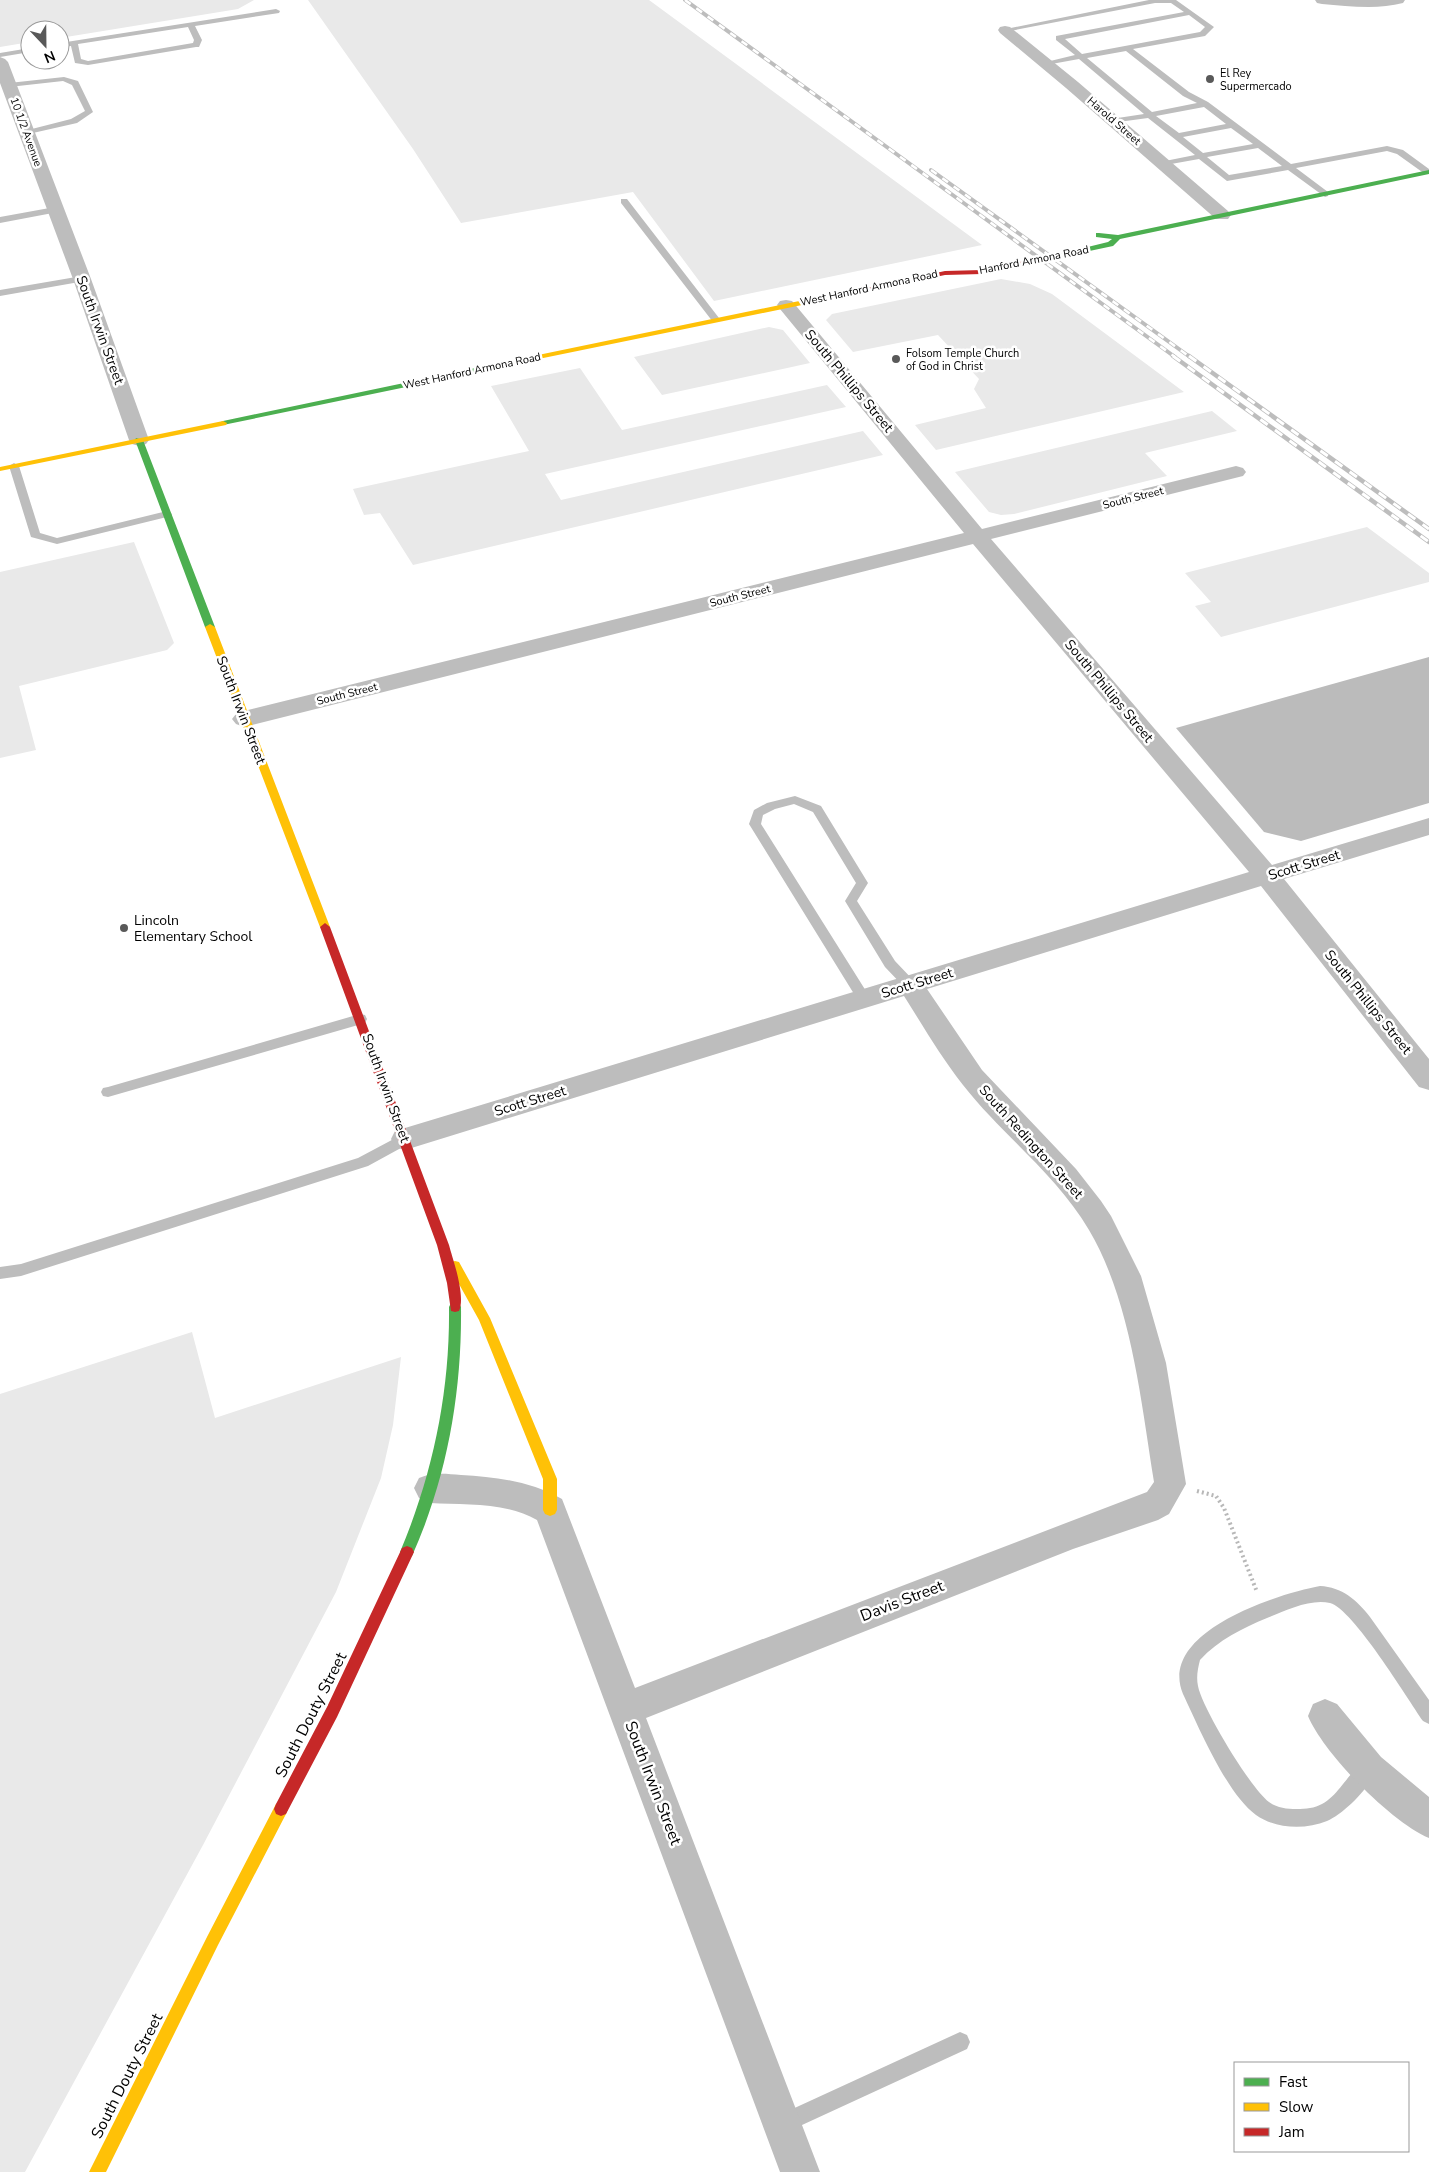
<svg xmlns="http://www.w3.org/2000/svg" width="1429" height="2172" font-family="'Nunito Sans',sans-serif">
<rect width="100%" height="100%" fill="#fff"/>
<path fill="#e9e9e9" d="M0 0H254L238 9 60 38V30H30V42L0 47Z
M308 0H649L982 245 714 301 633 192 461 223 413 149Z
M1001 279 1030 284 1052 294 1184 392 936 450 915 425 986 408 974 389 979 379 938 335 853 352 826 320 832 314Z
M769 327 783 330 810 363 662 395 634 357Z
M580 368 622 430 827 385 846 407 545 474 561 500 863 431 883 455 413 565 380 513 364 515 353 489 529 451 491 386Z
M1212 411 1237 431 1145 453 1167 476 1014 514 1001 515 989 512 955 472Z
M1367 527 1429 573V582L1221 637 1195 606 1211 602 1185 573Z
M134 542 174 643 167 650 19 686 36 750 0 758V572Z
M192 1332 215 1418 401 1357 393 1425 381 1478 336 1592 203 1845 25 2172H0V1394Z"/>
<path fill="#bbb" d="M1429 657V803L1301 841 1264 832 1176 728Z"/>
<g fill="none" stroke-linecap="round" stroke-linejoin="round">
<path stroke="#b8b8b8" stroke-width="4" stroke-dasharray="2 3" stroke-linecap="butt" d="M1197 1491 1216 1496 1224 1508 1257 1592"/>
<path fill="#bdbdbd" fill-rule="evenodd" d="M1149 0H1176L1214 27 1205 36 1133 49 1189 92 1208 102 1291 164 1387 146 1403 150 1429 169V174H1425L1397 154 1387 151 1296 168 1328 192V196L1325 197 1288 170 1227 181 1199 159 1160 166V162L1195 155 1148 118 1111 123V119L1144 114 1079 59 1046 65 1042 63 1075 55 1056 40V36L1184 12 1171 3H1155L1005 32 1001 30ZM1189 15 1205 27 1200 32 1082 54 1065 39ZM1126 51 1183 96 1197 103 1152 112 1087 58ZM1204 107 1226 124 1179 133 1156 116ZM1231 128 1253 144 1203 153 1183 137ZM1258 148 1282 166 1229 175 1207 157Z
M276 9 280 11 279 13 195 26 202 40 199 47H196L88 65 75 63 71 46 60 47V43ZM188 27 194 40 193 43 88 61 81 59 78 44Z
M30 48V52L0 57V53Z
M64 77 78 81 93 112 77 123 24 135V131L71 119 85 111 72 85 63 81 9 87 5 85 9 83Z
M621 199H627L719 318V322H713L621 203Z
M55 207 59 210 58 212 0 223V217Z
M82 276 86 279 85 281 0 296V290Z
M14 463 19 466 40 533 57 538 167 511 172 514 171 516 57 544 31 537 9 466Z
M795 796 821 806 868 883 857 901 895 961 915 982 917 985 915 988H905L885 967 845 901 856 883 813 812 794 804 775 809 763 815 761 824 871 999 869 1002H859L749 824 754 810 767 803Z
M360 1014 365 1015 367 1019 365 1023 108 1097 103 1096 101 1092 103 1088 108 1087Z
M405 1133 410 1135 412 1139 410 1143 368 1166 21 1276 0 1279V1267L21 1264 358 1158Z
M1320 1586C1342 1587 1357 1600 1370 1617L1429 1700V1724L1423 1721C1407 1698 1353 1609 1330 1603 1311 1598 1284 1611 1267 1618 1243 1628 1218 1640 1200 1660 1198 1668 1196 1677 1198 1686 1202 1708 1251 1789 1269 1802 1280 1810 1298 1810 1310 1808 1338 1804 1345 1771 1368 1761L1374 1764 1377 1770C1370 1787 1344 1814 1327 1821 1305 1830 1276 1829 1256 1815 1227 1794 1199 1728 1183 1694 1157 1632 1277 1594 1320 1586Z
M960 2032 967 2035 970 2042 967 2049 789 2131 782 2134 775 2131 772 2124 775 2117Z"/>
<path fill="#bdbdbd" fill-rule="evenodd" d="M1315 0H1405L1403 3C1377 10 1348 6 1322 4L1317 3Z
M1005 26 1010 27 1078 82 1228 211 1231 215 1228 219H1216L1066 88 1000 33 998 30 1000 27Z
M0 57 5 59 8 62 91 279 149 440 146 444 139 446 132 444 129 440 73 279 0 83Z
M786 300 792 301 982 529 1236 466 1243 468 1246 472 1243 476 991 539 1272 865 1429 818V835L1284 879 1429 1059V1090L1419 1087 1261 886 927 989 982 1070 1076 1169 1101 1201 1111 1216 1141 1276 1166 1363 1186 1484 1169 1514 1158 1520 1073 1549 646 1718 820 2172H780L537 1520C507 1502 465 1505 430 1503L419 1498 414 1488 419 1478C433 1472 446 1474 461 1475 496 1477 530 1481 562 1499L635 1688 1147 1492 1154 1482C1141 1401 1131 1301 1089 1230 1056 1174 1002 1135 963 1085 941 1057 923 1026 904 996L405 1150 395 1147 391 1139 395 1131 405 1128 1249 872 973 544 244 727 236 724 232 719 236 714 244 711 964 533 780 309 777 305 780 301Z
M1325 1699 1337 1704 1381 1757 1429 1797V1838C1391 1822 1324 1754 1308 1716L1313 1704Z"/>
<path fill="#4caf50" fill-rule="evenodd" d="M1429 170V174L1120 239 1113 246 1047 260 1043 258 1108 242 1112 239 1096 237V233H1099L1118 235Z
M514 360 518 362 517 364 223 425 219 423 223 421Z
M136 438 143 440 215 627 213 629H207L205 627 135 440Z
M455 1302 459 1303 461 1307C462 1393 447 1478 412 1556L407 1558 402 1556 400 1552C433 1474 450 1392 449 1307L451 1303Z"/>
<path fill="#ffc107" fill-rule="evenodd" d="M833 294 837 296 836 298 514 364 510 362 514 360Z
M223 421 227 423 226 425 0 471V467Z
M210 624 215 627 330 927 329 930 325 931 320 927 205 627Z
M455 1261 459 1262 490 1318 557 1479V1510L555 1514 550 1516 545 1514 543 1510V1479L479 1320 449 1266 451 1262Z
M281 1802 286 1804 288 1809 286 1814 218 1945 106 2172H89L208 1935 276 1804Z"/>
<path fill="#c62828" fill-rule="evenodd" d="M1047 256H1050V260L982 274 945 275 833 298 829 296 945 271 982 270Z
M325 923 330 927 449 1245C453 1260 466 1296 459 1311L455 1312 451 1311 447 1283 437 1245 320 927Z
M407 1546 412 1548 414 1552 337 1717 286 1814 281 1816 276 1814 274 1809 276 1804 327 1707 402 1548Z"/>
<defs>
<path id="rail-far1" d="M685 0 1175 357
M931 170 1190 357"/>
<path id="rail" d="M1173 356 1429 542
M1189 356 1429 529"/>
</defs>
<use href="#rail-far1" stroke="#bdbdbd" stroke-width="4"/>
<use href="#rail" stroke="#bdbdbd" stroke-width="4.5"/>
<use href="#rail-far1" stroke="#fff" stroke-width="2.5" stroke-dasharray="7" stroke-linecap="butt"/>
<use href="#rail" stroke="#fff" stroke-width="3" stroke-dasharray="9" stroke-linecap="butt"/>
</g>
<g fill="#595959" stroke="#fff" stroke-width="2">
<circle cx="1210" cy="79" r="5"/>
<circle cx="896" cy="359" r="5"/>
<circle cx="124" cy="928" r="5"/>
</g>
<g text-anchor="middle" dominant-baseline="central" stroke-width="5" stroke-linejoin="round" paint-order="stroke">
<g font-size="11" fill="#000" stroke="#fff" text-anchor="start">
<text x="1220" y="73">El Rey<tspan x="1220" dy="13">Supermercado</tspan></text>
<text x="906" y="353">Folsom Temple Church<tspan x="906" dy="13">of God in Christ</tspan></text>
</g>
<g font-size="11" fill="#000" stroke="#fff">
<text transform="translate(1114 121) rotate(41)">Harold Street</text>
<text transform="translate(26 132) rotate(70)">10 1/2 Avenue</text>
<text transform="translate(1034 260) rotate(-11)">Hanford Armona Road</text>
<text transform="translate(869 288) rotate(-12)">West Hanford Armona Road</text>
<text transform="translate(472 371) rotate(-12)">West Hanford Armona Road</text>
<text transform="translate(1133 498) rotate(-14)">South Street</text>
<text transform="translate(740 596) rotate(-14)">South Street</text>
<text transform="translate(347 694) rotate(-14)">South Street</text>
</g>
<g font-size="14" fill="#000" stroke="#fff">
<text transform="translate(100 330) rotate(70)">South Irwin Street</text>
<text transform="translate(849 381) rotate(50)">South Phillips Street</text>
<text transform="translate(1109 691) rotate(50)">South Phillips Street</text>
<text transform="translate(241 710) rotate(69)">South Irwin Street</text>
<text transform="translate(1304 865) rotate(-17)">Scott Street</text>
<text transform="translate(917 983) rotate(-17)">Scott Street</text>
<text transform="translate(1368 1002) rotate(51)">South Phillips Street</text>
<text transform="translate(386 1088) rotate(70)">South Irwin Street</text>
<text transform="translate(530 1101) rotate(-17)">Scott Street</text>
<text transform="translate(1031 1142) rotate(48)">South Redington Street</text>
</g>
<g font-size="14" fill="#000" stroke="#fff" text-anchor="start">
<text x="134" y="920">Lincoln<tspan x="134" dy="16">Elementary School</tspan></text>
</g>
<g font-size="16" fill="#000" stroke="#fff">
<text transform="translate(902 1601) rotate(-21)">Davis Street</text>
<text transform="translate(311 1715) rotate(-63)">South Douty Street</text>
<text transform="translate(653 1783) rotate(69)">South Irwin Street</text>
<text transform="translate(127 2076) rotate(-63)">South Douty Street</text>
</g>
</g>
<rect x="1234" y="2062" width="175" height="90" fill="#ffffff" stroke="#999999"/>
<rect x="1244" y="2078" width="25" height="8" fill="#4caf50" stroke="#999999"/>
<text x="1279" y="2087" font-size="15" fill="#000000">Fast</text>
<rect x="1244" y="2103" width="25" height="8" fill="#ffc107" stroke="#999999"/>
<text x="1279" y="2112" font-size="15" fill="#000000">Slow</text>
<rect x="1244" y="2128" width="25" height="8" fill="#c62828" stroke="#999999"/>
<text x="1279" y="2137" font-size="15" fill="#000000">Jam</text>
<g transform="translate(45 45) rotate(158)"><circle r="24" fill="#ffffff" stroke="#999999"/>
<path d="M0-4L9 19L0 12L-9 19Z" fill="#595959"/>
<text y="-8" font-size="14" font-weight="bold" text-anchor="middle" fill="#000000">N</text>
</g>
</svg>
